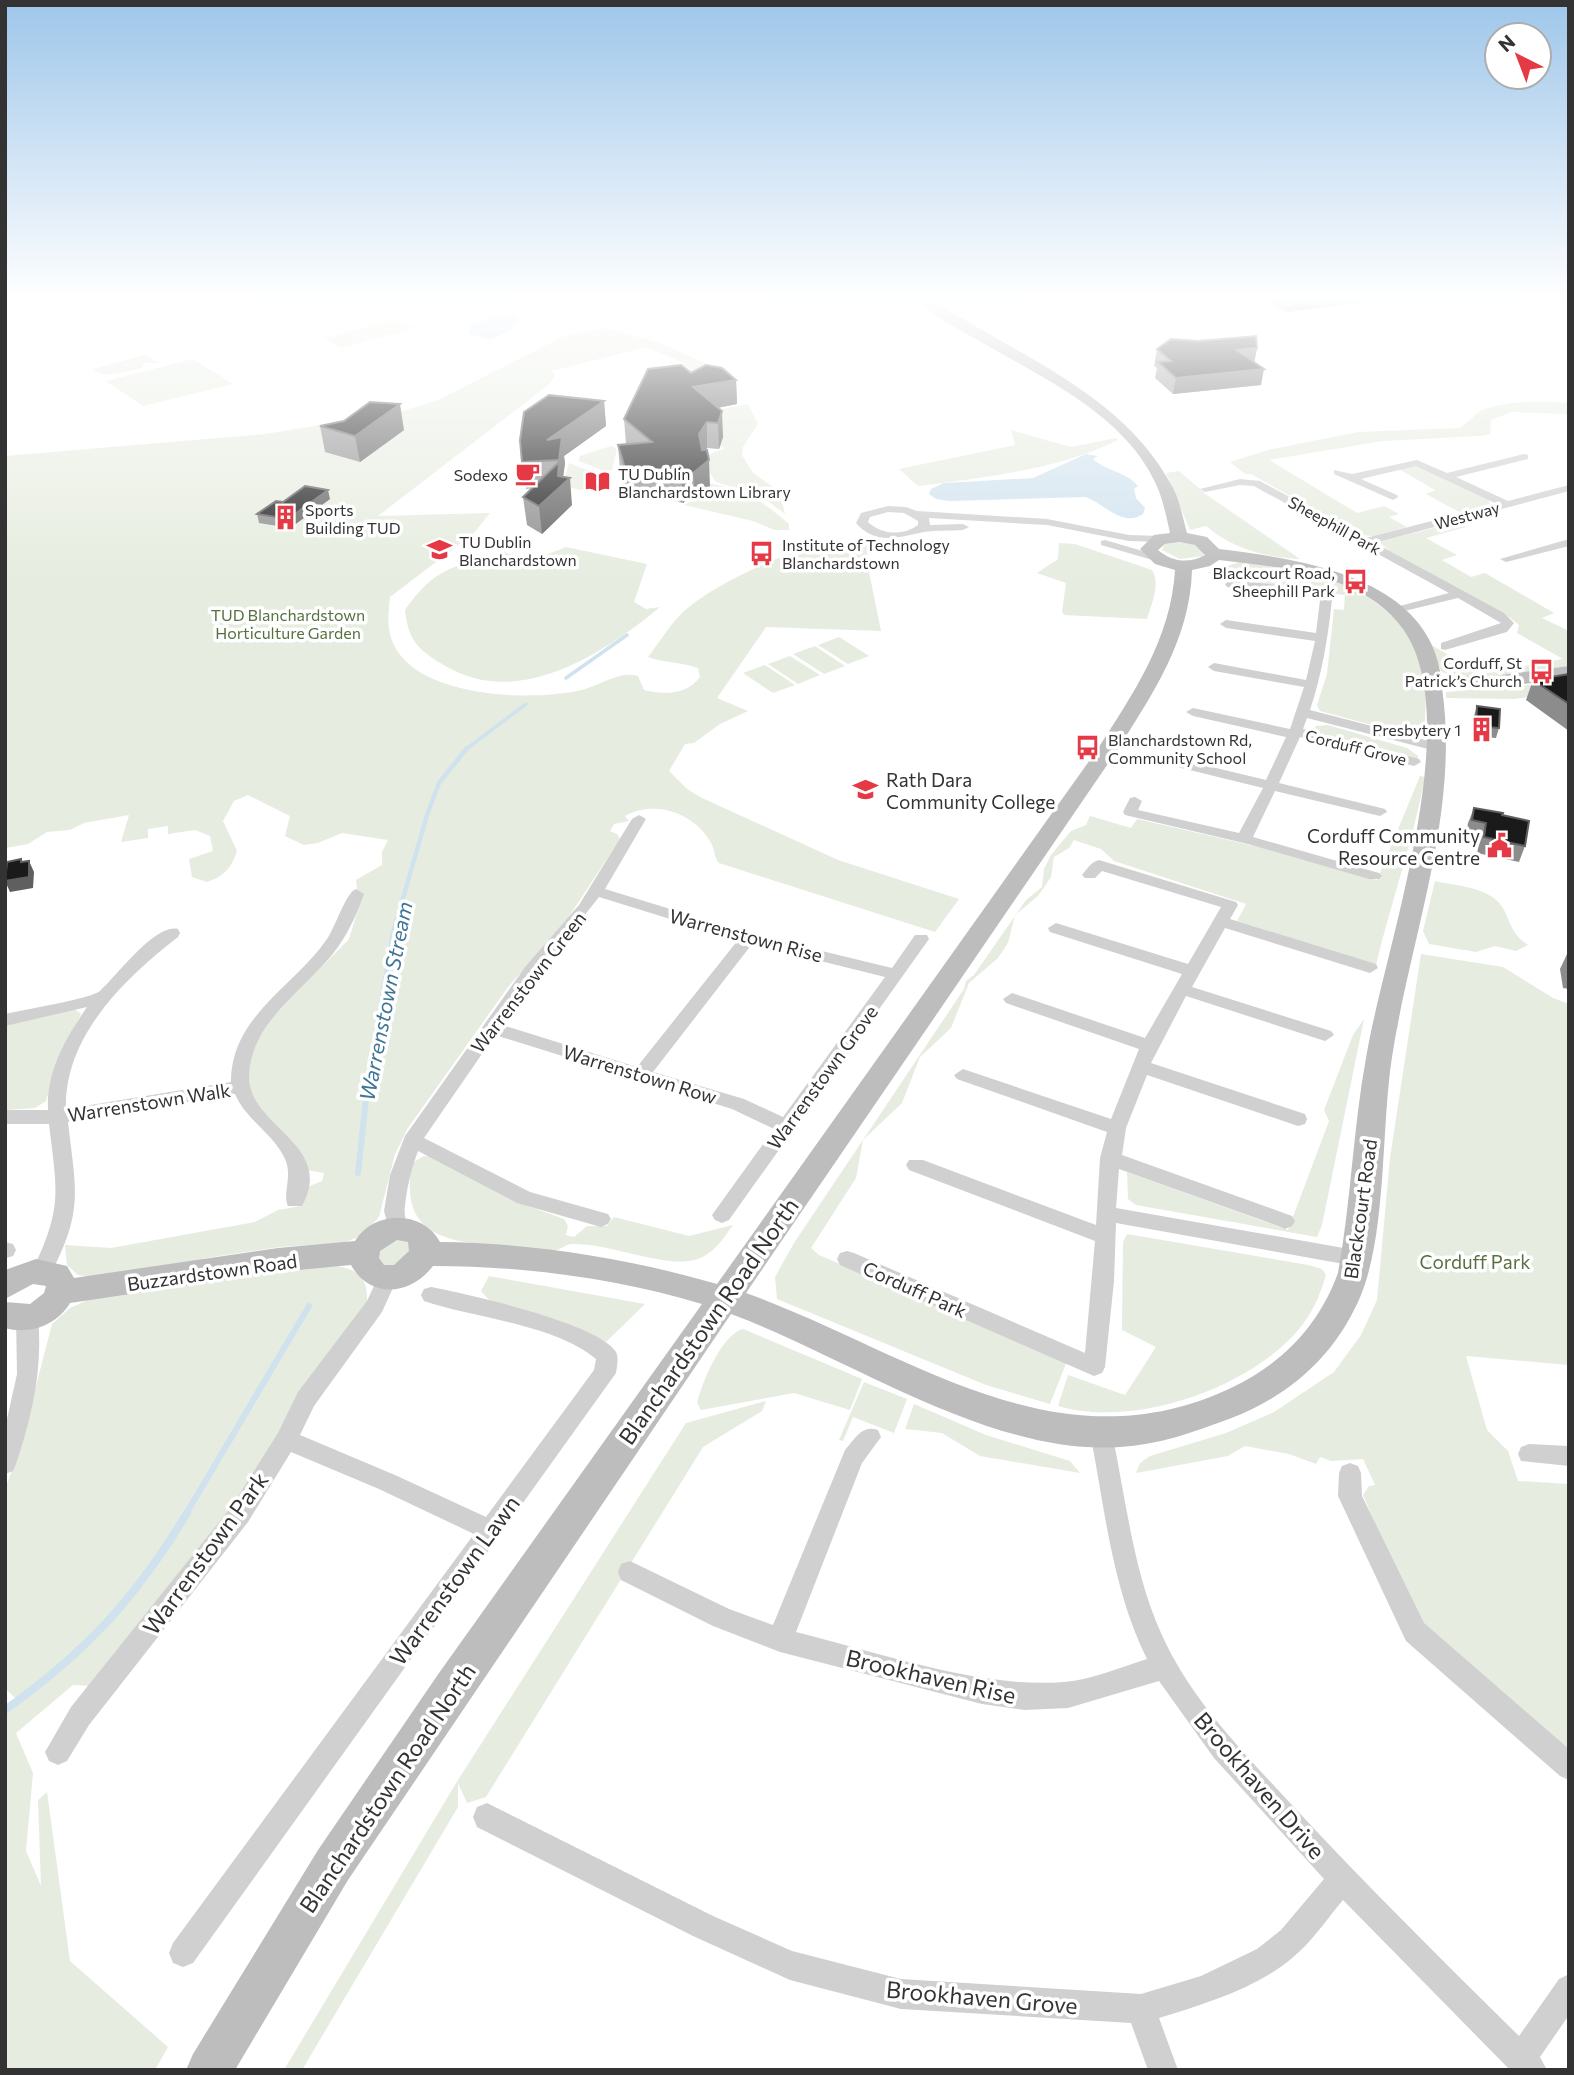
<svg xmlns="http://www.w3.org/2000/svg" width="1574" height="2075" font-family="Commissioner,sans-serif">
<rect width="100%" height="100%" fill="#fff"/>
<path fill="#e6ecdf" d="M390 321 403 322 415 328 341 348 323 338Z
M607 328 660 343 721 370 701 376 659 371 684 363 646 347 552 371 555 376 547 386 378 516 490 513 474 533 390 597C388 615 386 632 396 649 424 697 528 701 577 691 597 688 618 670 638 676L644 690C664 695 687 695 700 677L698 668C681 662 665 663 648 657 659 643 669 626 681 614 710 586 775 557 813 546L817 551 877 544 866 557 881 631 766 627 717 698 748 711 720 724 694 743 685 744 669 771 687 789 702 798 838 860 959 899 935 932 719 863C714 857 715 850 711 843 695 813 655 799 625 816L629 821 614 824 610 831 617 834 620 839 568 918 508 987 408 1128 395 1154 379 1217 361 1236 343 1243 280 1247 206 1258 164 1269 91 1277 78 1275 67 1265 65 1245 111 1248 255 1222 278 1210 301 1206 305 1188 322 1181 324 1173 307 1170 264 1116 248 1086V1054L275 1014 349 939 359 906 356 880 382 865V852L388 840 342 833 318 843 304 845 285 836 290 816 248 795 234 801 223 821 237 851C231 869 224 876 207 882L192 877 189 859 213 851 210 836 195 830 168 834V826L148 829V838L121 842 129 815 84 823 70 830 47 832 28 844 5 848V456L265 434 400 412 438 400 566 335Z
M145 355 161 363H143L142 368C126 371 106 380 92 369Z
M193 359 233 384 143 406 106 381Z
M1569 403V414L1512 412 1491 420 1490 434 1481 436 1383 441 1269 460 1357 513 1384 506 1399 514 1389 517 1407 527 1374 536 1360 535 1251 474H1245L1230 462 1268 450 1358 432 1459 428C1470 423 1475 412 1485 409 1510 400 1543 401 1569 403Z
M748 404 758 424 743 447 742 455 753 473 780 492 785 514 760 495 716 482 710 473 666 453 708 455 725 448 713 444 706 412Z
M1011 430 1071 447 1116 438 1118 440C1058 470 985 477 918 486L899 469 1015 445Z
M611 446 617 449 612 470 604 471 579 461 580 456Z
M569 463 602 476 605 480C595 492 582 492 567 486L564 481Z
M1415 466 1425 468 1488 499 1490 504 1461 513 1426 494 1435 490 1399 469Z
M1179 471 1207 495 1300 559C1267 558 1231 548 1206 526L1190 530 1166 473Z
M705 483C741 487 763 501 789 524V530H774L753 521 684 505 700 497 693 492Z
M1458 522 1466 527 1426 538 1457 555 1442 560 1471 577 1485 573 1554 613 1542 618 1569 631V666C1542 670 1462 686 1441 671L1430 644 1480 674 1563 659 1517 633 1519 625 1509 617 1391 552 1379 542Z
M1183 542 1196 545 1204 553 1203 556 1180 559 1162 550 1165 544Z
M1059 543 1075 544 1152 570C1161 584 1151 605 1147 619L1064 615 1062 612 1066 583 1037 573 1058 559Z
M566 547 647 564 634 602 646 609 660 607C602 655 516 711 442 664 417 649 408 639 405 610 436 566 456 566 505 552L528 562Z
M1239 562C1309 566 1403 591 1423 669 1429 689 1424 718 1424 739L1320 711 1317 705 1327 674 1334 609 1344 610 1345 595 1240 583 1223 575 1207 573Z
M839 637 869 656 848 664 818 645Z
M815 646 845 666 824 674 793 654Z
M790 656 820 675 798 684 768 664Z
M765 665 795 685 773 693 743 673Z
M1551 683 1562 691 1515 699 1446 698V692Z
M1328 725 1407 748 1418 756V760L1311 734 1316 726Z
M1420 776 1425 777C1413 841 1391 902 1376 965L1237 921 1246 904 1114 861 1101 849 1074 840 1069 848 1054 857 1051 877 1038 896 1015 915 1008 943 998 958 969 983 951 1028 920 1057 902 1103 863 1140 856 1178 811 1248 819 1255 1067 1361 1050 1404 986 1385 777 1299 775 1277 794 1243 964 989 966 981 974 975 1026 900 1042 887 1044 869 1051 855 1071 831 1086 825 1090 816 1131 828 1137 819 1259 847 1377 880Z
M1435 881C1456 886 1493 887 1504 910 1512 926 1512 934 1528 945L1516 951 1495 946 1476 952 1429 944 1423 931Z
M1421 954 1503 967 1553 998 1569 1004V1365L1466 1356 1487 1430 1508 1451 1518 1481 1569 1484V1752L1424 1626 1387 1552 1363 1495 1369 1486 1375 1485 1363 1459 1331 1461 1320 1457 1316 1464 1289 1454 1245 1446 1228 1456 1136 1473 1140 1463 1150 1456 1226 1433 1274 1412 1334 1372 1361 1335 1377 1300 1390 1158Z
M73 1008 81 1014 58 1061 46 1101 35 1108 5 1110V1024Z
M1364 1019 1322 1225 1317 1237 1136 1205 1128 1199 1127 1172 1288 1230 1329 1121 1324 1110 1353 1035Z
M424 1156 439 1158 514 1201 564 1219 568 1226 566 1235 574 1237 587 1226H607L614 1217 689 1236 733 1225C721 1242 711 1258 689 1261 657 1265 604 1242 571 1244 565 1245 558 1251 551 1252 537 1254 518 1249 503 1247 444 1241 399 1235 412 1163Z
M1127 1234 1308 1265 1322 1269 1326 1275C1321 1292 1314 1310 1303 1324 1255 1387 1135 1429 1058 1406L1068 1375 1125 1395 1156 1347 1122 1330 1123 1242Z
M400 1236 414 1245 404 1264 384 1268 373 1252Z
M336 1266C359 1269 368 1279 367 1302L247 1491 93 1686 73 1685 16 1733 33 1773 26 1851 41 1886 38 1800 47 1792 70 1961 168 2047 155 2070H5V1705L15 1698 5 1688V1489L20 1448 52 1324 70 1308 88 1300 278 1269Z
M489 1276 645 1304 606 1342 489 1300 481 1291Z
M743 1329 862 1379 850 1410 794 1393 701 1410 697 1403C702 1383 721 1335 743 1329Z
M864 1382 907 1399 894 1433 853 1417 843 1441 839 1440Z
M766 1401 762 1411 703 1447 486 1797 467 1803 458 1783V1807L302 2070H284L458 1780 686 1423Z
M914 1404 986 1435 1070 1461 1080 1473 980 1456 942 1433 905 1429Z"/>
<path fill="#cfe2ee" d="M499 314 514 315 518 320 511 330 490 340 469 334 470 325Z
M1086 454 1098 456 1093 459C1106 471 1127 472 1138 486L1134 489 1136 498 1145 508 1143 514C1121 528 1105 503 1085 497L949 501 936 499 929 494 931 489 944 483 1033 478Z"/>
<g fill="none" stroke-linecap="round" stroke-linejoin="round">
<path stroke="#cfe2ee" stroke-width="3.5" d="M566 678 627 635
M465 750 526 704"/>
<path stroke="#cfe2ee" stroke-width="4.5" d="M368 1082 393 933 427 815 439 783 467 748"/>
<path stroke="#cfe2ee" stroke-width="6" d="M358 1173 368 1081
M186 1514 309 1306"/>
<path stroke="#cfe2ee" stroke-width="8" d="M5 1710C86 1652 136 1598 187 1513"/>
<path fill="#d0d0d0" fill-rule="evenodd" d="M1524 454 1528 455V459L1456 477 1508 501 1569 485V491L1375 543 1504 613 1514 623 1507 632 1445 650 1441 649V643L1501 623 1458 598 1392 614V608L1449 593 1254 486 1240 485 1205 492 1200 489 1240 479 1260 481 1366 538 1497 504 1416 466 1361 479 1397 495 1398 497 1393 500 1334 474V470L1352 474 1417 460 1447 473Z
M888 506 906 507 917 511 1047 519 1129 535 1160 536 1166 539 1160 542 1129 541 1047 525 929 518 930 525 963 524 969 527 963 530C950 531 936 530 924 532 899 537 876 546 856 523L861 513ZM888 512 904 513 918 521V525C903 536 882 535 868 522L870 517Z
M1569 539V546L1506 562 1500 559Z
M1105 540 1160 556 1162 558 1156 561 1101 545V541Z
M1231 580 1320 590 1332 599C1328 638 1322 674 1310 710L1441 744 1443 747 1436 751 1307 718 1303 729 1419 759 1421 762 1414 766 1300 737 1279 783 1385 809 1387 812 1380 816 1275 791 1253 837 1379 873 1382 876 1379 879H1369L1248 844 1125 815 1123 812 1130 798 1135 797 1142 801 1138 810 1239 833 1263 788 1161 763 1159 760 1166 756 1266 780 1286 737 1193 716 1186 712 1193 708 1290 729 1304 687 1214 671 1208 667 1214 663 1306 680 1315 641 1226 628 1220 624 1226 620 1316 633 1320 600 1317 597 1227 587 1225 584Z
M639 815 646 819 605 889 752 934 892 968 915 935H927L929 939 729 1220 722 1223 715 1220 712 1215 774 1129 732 1109 495 1035 424 1138 530 1192 608 1214 611 1219 608 1224 601 1227 517 1203 418 1151C411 1170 407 1187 405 1206 403 1216 409 1224 404 1233L397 1236 390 1233 384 1211 390 1175 405 1136 525 967 579 905 632 819ZM599 897 738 940 637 1067 502 1025 537 975ZM752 944 885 977 783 1117 744 1099 653 1072Z
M1099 860 1236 902 1238 905 1230 919 1376 964 1378 968 1370 973 1225 928 1192 987 1331 1031 1334 1035 1325 1041 1186 996 1151 1063 1305 1114 1307 1119 1305 1124 1298 1126 1147 1075 1126 1128 1122 1155 1292 1216 1295 1221 1292 1226 1285 1229 1278 1226 1119 1169 1116 1208 1355 1250 1362 1252 1365 1258 1362 1264 1355 1266 1116 1223 1114 1281 1105 1367 1102 1373 1094 1376 840 1265 837 1259 840 1253 847 1251 854 1253 1085 1353 1095 1241 909 1170 906 1165 909 1160H923L1096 1225 1100 1158 1107 1132 957 1079 954 1075 963 1069 1111 1119 1139 1049 1006 1003 1003 999 1012 993 1018 995 1145 1038 1182 974 1050 932 1048 928 1056 923 1188 964 1221 907 1102 871 1095 878H1085L1082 875C1087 869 1091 862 1099 860Z
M356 889 364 894C357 913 350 930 338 947 308 989 250 1020 249 1077 249 1127 336 1144 302 1206H288C282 1194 293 1176 285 1159 274 1134 246 1120 235 1094L68 1122C76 1192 84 1211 49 1277L42 1279 35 1277 32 1271C63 1207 57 1192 49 1124H5V1110H48C46 1071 66 1038 87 1007L5 1026V1014C22 1010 90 999 100 991 116 977 155 923 178 929L180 933 178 937C125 978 64 1036 66 1109L231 1082C231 1016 294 987 327 939 335 928 346 892 356 889Z
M5 1242 13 1244 16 1250 13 1256 6 1258Z
M388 1269 395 1271 398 1277 382 1312 314 1406 300 1435 395 1475 486 1517 594 1370 596 1359C555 1324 474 1318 424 1301L421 1295 424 1289 431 1287C467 1294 598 1323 616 1352 619 1358 617 1366 616 1373L193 1963 183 1967 173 1963 169 1953 173 1943 474 1534 379 1489 291 1452 248 1522 89 1725 67 1761 58 1765 49 1761 45 1752 71 1707 232 1506 278 1433 298 1392 367 1301 381 1271Z
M27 1309 34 1312 38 1318C43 1369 32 1416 16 1464L13 1471 5 1474V1428L17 1374 16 1318 20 1312Z
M1101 1423 1109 1426 1112 1433C1126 1499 1133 1571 1161 1633 1190 1699 1244 1753 1292 1805 1365 1884 1442 1960 1519 2036L1559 1979 1569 1974V2015L1540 2057 1547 2070H1510L1343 1900C1329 1916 1317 1935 1301 1950 1265 1986 1207 2003 1159 2018L1178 2070H1148L1131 2023 901 2009 790 1980 693 1936 477 1827 473 1817 477 1807 487 1803 713 1916 792 1951 901 1979 1141 1994 1201 1976 1257 1949 1281 1930 1324 1879 1214 1758 1159 1681 1068 1708 1025 1710 982 1704 780 1652 713 1626 621 1580 618 1572 621 1564 630 1561 729 1609 773 1625 845 1450C855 1439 862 1424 878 1430L881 1437 862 1463 796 1632C877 1652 981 1689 1064 1682 1091 1680 1121 1667 1147 1659 1112 1589 1105 1509 1090 1433L1093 1426Z
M1529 1444 1569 1446V1466L1521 1461 1518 1454 1521 1447Z
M1350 1463 1358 1466 1361 1473 1362 1496 1424 1623 1569 1749V1780L1560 1776 1406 1641 1338 1496 1339 1473 1342 1466Z"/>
<path fill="#bdbdbd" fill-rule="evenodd" d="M914 297H928C1014 355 1122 391 1173 488 1180 501 1183 519 1187 533L1207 537 1219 549C1300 559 1427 576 1441 676H1494L1569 666V678L1494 688H1442C1460 812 1411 935 1392 1057 1381 1128 1387 1230 1361 1295 1336 1355 1290 1396 1229 1419 1194 1432 1158 1445 1120 1447 991 1456 850 1358 731 1314L348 1880 235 2070H186L193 2054 318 1850 439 1673 702 1304C615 1278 523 1266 433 1266 410 1296 370 1299 351 1265L278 1272 70 1303C57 1325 30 1335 5 1328V1302L30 1304 44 1293 46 1286 33 1284 5 1299V1270L36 1259 67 1266 74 1278 278 1248 355 1241C374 1210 423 1210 440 1242 534 1243 627 1258 717 1284L1097 750C1133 694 1171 639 1175 570L1155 564 1140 549 1154 535 1170 533C1167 519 1164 505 1159 491 1130 417 1045 379 981 342 959 329 931 316 914 297ZM1180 542 1195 545 1205 555C1189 564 1172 562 1158 550L1165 544ZM1219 560C1280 567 1364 574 1403 629 1468 720 1383 953 1366 1058 1353 1129 1351 1202 1338 1273 1319 1325 1283 1363 1233 1387 1057 1472 907 1351 746 1293L1116 752C1152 695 1190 640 1192 570L1210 566ZM397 1240 408 1242 409 1251 394 1265H384L379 1258 380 1251Z"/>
</g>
<path fill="#8c8c8c" d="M1257 297H1365L1364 302 1287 312Z
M1257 348 1254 362 1261 385 1173 394 1155 378 1157 368 1154 366 1157 349Z
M691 373 736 380 737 404 718 408 723 437 719 449 707 448 706 450 710 487 695 499 689 498 683 503 646 494 627 495 620 471 618 445 626 444 624 419Z
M604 401 606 426 564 456 565 463 563 477 572 505 542 534 527 525 523 497 533 488 526 489 520 440Z
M344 421 404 430 360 462 325 452 320 426Z
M330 499 290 528 259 523 257 514 283 502Z
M1569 674V731L1526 700 1533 680Z
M1477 706 1499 728 1496 738 1473 736 1474 716Z
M1474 808 1502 815 1525 846 1519 862 1477 853 1480 839 1466 836 1468 823Z
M1568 952 1569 953V989L1563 988 1560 969Z"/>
<path fill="#5f5f5f" d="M1290 297H1365L1364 302 1287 312Z
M1257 348 1254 364 1237 350Z
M1264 369 1261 385 1173 394 1176 378Z
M736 380 737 404 694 412 693 387Z
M604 401 606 426 564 456 565 463 562 485 570 478 572 505 542 534 539 506 558 476 559 462 561 485 559 459 547 440Z
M400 404 404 430 360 462 355 436Z
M722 411 723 437 719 449 718 423Z
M707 422V448L700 460 699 434Z
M709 460 710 487 695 499 693 473Z
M688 472 689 498 683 503 681 476Z
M328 490 330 499 290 528 288 519Z
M29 861 34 872 33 888 10 892 5 881Z"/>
<path fill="#1a1a1a" stroke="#5f5f5f" stroke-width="2" d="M1256 336 1257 348 1237 350 1264 369 1176 378 1158 362 1171 361 1157 349 1171 339 1198 341Z
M681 365 691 373 706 365 722 368 736 380 693 387 722 411 718 423 707 422 699 434 702 450H707L709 460 693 473 688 472 681 476 645 467 625 468 618 445 652 442 624 419 648 369Z
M549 395 604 401 547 440 562 437 559 460 522 462 520 440 524 412Z
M370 402 400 404 355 436 320 426 344 421Z
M559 462 558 476 570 478 539 506 523 497Z
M305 486 328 490 288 519 257 514 276 501 283 502Z
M1569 674V704L1533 680Z
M1477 706 1500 709 1499 728 1476 726Z
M1474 808 1503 813 1502 815 1529 821 1525 846 1484 837 1486 823 1472 820Z
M21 859V862L29 861V877L5 881 7 862Z"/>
<linearGradient id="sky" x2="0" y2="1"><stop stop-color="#9ec6ea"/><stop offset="0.51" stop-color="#fff"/><stop offset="1" stop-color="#fff" stop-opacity="0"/></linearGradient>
<rect width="1574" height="587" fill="url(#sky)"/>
<defs>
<symbol id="cafe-bare" viewBox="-9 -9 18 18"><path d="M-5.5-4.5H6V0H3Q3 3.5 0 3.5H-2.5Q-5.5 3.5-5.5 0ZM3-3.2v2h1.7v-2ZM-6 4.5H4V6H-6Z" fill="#e63946" stroke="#fff" stroke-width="2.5" paint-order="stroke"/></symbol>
<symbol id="library-bare" viewBox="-9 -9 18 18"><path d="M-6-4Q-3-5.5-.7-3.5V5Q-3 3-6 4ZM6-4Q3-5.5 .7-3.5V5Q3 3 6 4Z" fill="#e63946" stroke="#fff" stroke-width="2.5" paint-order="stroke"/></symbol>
<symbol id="building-bare" viewBox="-9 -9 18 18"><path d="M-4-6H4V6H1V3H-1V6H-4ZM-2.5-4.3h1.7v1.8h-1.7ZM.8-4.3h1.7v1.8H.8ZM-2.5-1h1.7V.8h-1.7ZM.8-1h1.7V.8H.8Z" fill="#e63946" stroke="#fff" stroke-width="2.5" paint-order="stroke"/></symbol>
<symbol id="university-bare" viewBox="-9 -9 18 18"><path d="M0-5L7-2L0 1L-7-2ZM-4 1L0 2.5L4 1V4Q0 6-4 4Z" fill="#e63946" stroke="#fff" stroke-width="2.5" paint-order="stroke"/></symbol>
<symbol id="bus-bare" viewBox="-9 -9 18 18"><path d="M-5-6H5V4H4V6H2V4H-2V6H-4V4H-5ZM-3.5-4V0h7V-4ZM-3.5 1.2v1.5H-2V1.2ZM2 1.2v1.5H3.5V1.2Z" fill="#e63946" stroke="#fff" stroke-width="2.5" paint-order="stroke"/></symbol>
<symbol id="school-bare" viewBox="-9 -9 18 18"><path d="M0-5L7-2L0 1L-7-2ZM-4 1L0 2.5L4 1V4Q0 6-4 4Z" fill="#e63946" stroke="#fff" stroke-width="2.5" paint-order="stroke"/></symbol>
<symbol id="civic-bare" viewBox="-9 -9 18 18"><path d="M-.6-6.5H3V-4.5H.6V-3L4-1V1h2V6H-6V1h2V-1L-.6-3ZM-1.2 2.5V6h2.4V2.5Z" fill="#e63946" stroke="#fff" stroke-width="2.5" paint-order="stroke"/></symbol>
</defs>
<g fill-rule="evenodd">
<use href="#cafe-bare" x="510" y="456" width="35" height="35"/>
<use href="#library-bare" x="580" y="464" width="35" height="35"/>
<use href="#building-bare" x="268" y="500" width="35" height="35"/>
<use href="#university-bare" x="422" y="532" width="35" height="35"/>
<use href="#bus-bare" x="744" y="536" width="35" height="35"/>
<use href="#bus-bare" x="1338" y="564" width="35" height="35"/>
<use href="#bus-bare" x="1524" y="654" width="35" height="35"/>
<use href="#building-bare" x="1464" y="712" width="35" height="35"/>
<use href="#bus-bare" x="1070" y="730" width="35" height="35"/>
<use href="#school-bare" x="848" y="772" width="35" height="35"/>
<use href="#civic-bare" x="1482" y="828" width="35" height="35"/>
</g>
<g text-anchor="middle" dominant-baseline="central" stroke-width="7" stroke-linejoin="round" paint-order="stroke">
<g font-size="16" fill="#333" stroke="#fff" text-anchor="start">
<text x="618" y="473">TU Dublin<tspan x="618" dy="18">Blanchardstown Library</tspan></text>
<text x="508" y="474" text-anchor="end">Sodexo</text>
<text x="305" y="509">Sports<tspan x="305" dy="18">Building TUD</tspan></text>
<text x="459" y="541">TU Dublin<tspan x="459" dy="18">Blanchardstown</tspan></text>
<text x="782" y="544">Institute of Technology<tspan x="782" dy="18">Blanchardstown</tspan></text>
<text x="1335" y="572" text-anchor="end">Blackcourt Road,<tspan x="1335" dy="18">Sheephill Park</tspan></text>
<text x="1522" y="662" text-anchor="end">Corduff, St<tspan x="1522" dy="18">Patrick’s Church</tspan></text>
<text x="1461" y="729" text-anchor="end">Presbytery 1</text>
<text x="1108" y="739">Blanchardstown Rd,<tspan x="1108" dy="18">Community School</tspan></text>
</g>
<g font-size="16" fill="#333" stroke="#fff">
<text transform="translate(1467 515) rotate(-15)">Westway</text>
<text transform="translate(1335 525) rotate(29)">Sheephill Park</text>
<text transform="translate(1356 747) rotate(14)">Corduff Grove</text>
</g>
<g font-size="16" fill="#56703f" stroke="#fff">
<text x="288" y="614">TUD Blanchardstown<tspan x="288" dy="18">Horticulture Garden</tspan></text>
</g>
<g font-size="19" fill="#333" stroke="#fff" text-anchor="start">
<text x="886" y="779">Rath Dara<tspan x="886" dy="22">Community College</tspan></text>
<text x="1480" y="835" text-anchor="end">Corduff Community<tspan x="1480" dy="22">Resource Centre</tspan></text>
</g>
<g font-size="19" fill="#333" stroke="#fff">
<text transform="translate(746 935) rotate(15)">Warrenstown Rise</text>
<text transform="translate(528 982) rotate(-52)">Warrenstown Green</text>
<text transform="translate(640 1074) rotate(17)">Warrenstown Row</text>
<text transform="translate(822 1077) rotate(-54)">Warrenstown Grove</text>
<text transform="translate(149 1102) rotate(-9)">Warrenstown Walk</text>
<text transform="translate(1360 1209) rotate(-82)">Blackcourt Road</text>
<text transform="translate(212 1272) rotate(-8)">Buzzardstown Road</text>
<text transform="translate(915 1289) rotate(24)">Corduff Park</text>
</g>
<g font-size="19" fill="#56703f" stroke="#fff">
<text x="1475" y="1261">Corduff Park</text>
</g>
<g font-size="21" font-style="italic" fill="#3f7597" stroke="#fff">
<text transform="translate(385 1001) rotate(-79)">Warrenstown Stream</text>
</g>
<g font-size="23" fill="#333" stroke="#fff">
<text transform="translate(708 1321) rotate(-55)">Blanchardstown Road North</text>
<text transform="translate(205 1553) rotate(-54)">Warrenstown Park</text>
<text transform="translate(454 1580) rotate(-54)">Warrenstown Lawn</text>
<text transform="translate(931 1676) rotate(13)">Brookhaven Rise</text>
<text transform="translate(1260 1785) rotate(49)">Brookhaven Drive</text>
<text transform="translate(387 1788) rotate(-56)">Blanchardstown Road North</text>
<text transform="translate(982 1997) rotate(5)">Brookhaven Grove</text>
</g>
</g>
<rect width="1574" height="2075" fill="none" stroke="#333333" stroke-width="14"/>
<g transform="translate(1518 56) rotate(318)"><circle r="33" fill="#ffffff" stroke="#adadad" stroke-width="2"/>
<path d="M0-5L12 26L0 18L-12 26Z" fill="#e63946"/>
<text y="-10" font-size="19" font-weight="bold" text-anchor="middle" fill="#333333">N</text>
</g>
</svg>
